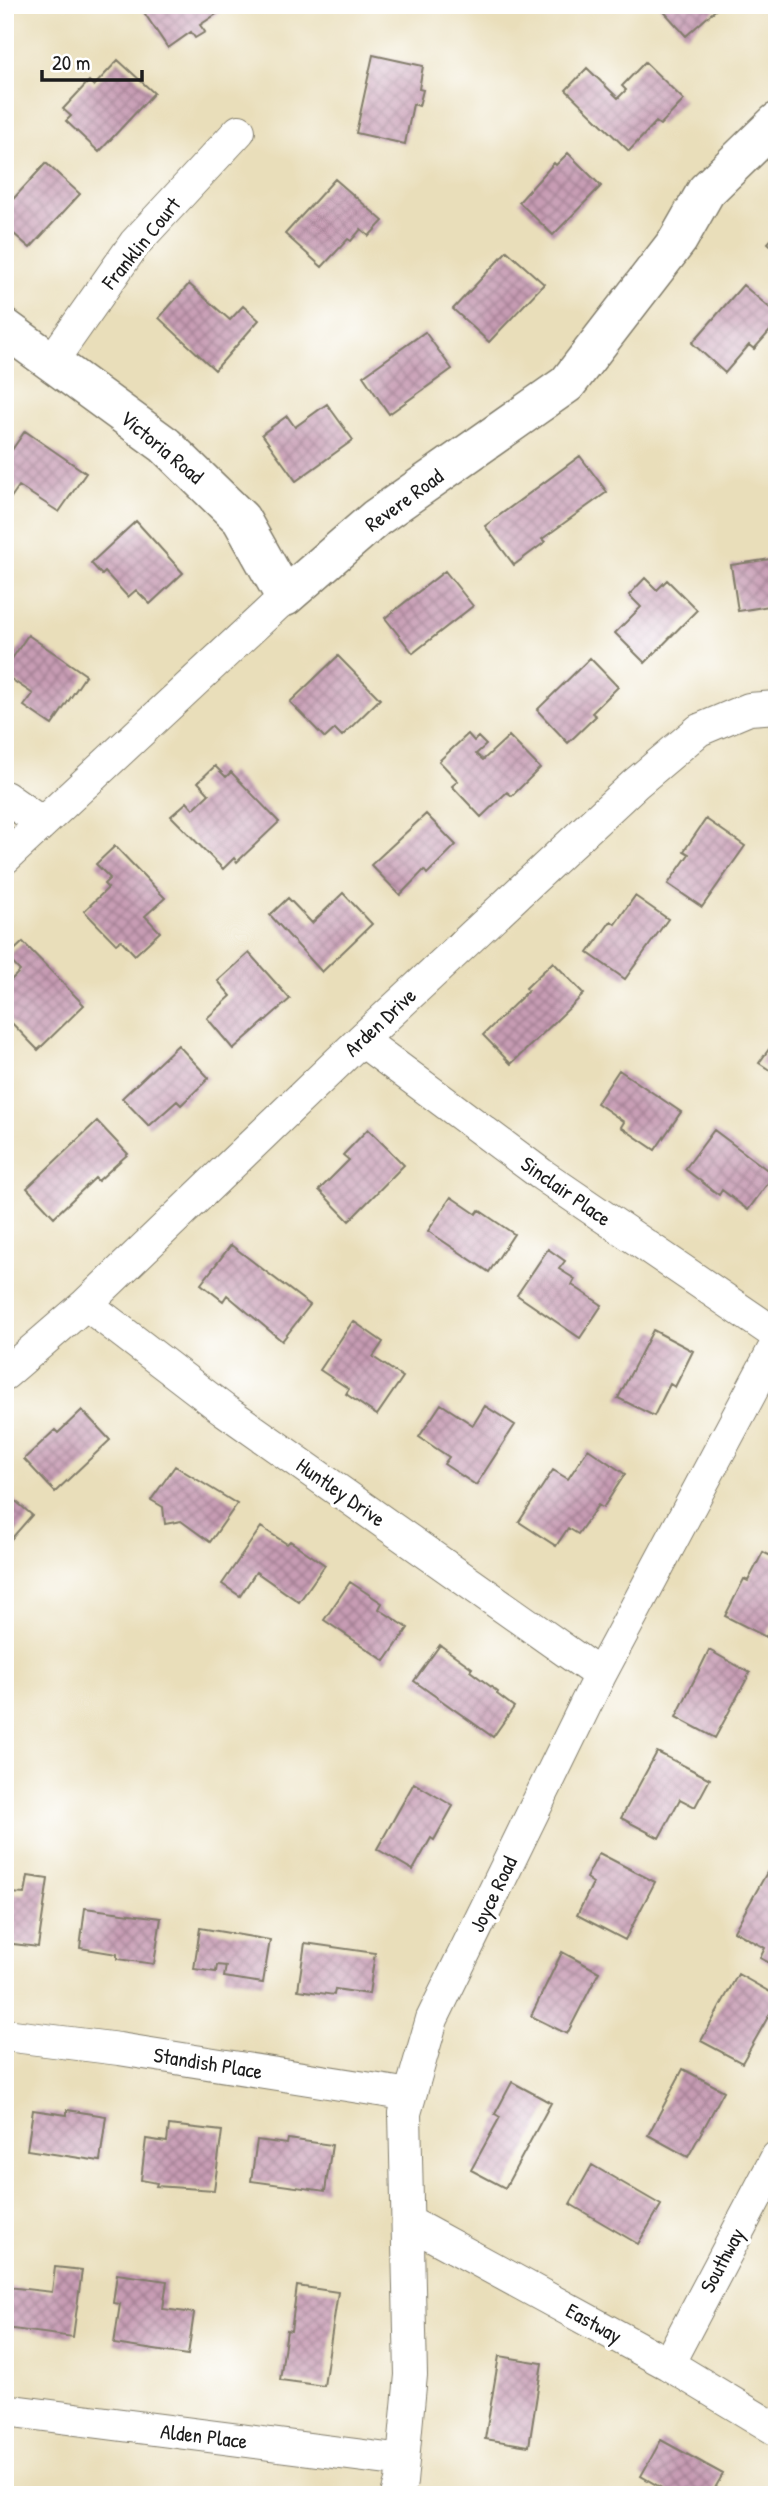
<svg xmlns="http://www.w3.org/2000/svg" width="782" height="2500" font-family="'Patrick Hand',sans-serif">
<defs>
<pattern id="building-cross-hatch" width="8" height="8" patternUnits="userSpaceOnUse" patternTransform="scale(1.75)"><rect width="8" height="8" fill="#c79cb4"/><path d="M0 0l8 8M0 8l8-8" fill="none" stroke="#a17e92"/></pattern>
</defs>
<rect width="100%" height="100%" fill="#fff"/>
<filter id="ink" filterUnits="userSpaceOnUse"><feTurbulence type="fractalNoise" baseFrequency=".0143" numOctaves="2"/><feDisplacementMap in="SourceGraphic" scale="14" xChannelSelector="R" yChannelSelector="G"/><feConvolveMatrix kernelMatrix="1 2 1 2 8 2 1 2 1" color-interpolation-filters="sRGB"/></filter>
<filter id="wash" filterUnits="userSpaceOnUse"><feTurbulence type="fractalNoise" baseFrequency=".00686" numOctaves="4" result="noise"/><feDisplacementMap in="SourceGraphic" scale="28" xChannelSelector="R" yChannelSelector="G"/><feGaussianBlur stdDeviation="1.57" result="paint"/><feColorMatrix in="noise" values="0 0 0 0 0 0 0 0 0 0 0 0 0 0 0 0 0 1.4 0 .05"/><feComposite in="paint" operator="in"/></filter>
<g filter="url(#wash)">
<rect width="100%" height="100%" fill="#e9deba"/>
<g id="blocks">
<path fill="url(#building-cross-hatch)" d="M139 5H230L200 25 205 32 195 38 191 32 168 48Z
M658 5H721L686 36Z
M373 55 423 66 419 89 423 90 419 106 413 104 405 144 356 133Z
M118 60 154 93 99 152 66 121 71 116 63 109 89 81 94 86Z
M645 62 684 100 660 125 656 122 629 151 566 90 587 68 618 98 626 90 622 86Z
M568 153 601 186 553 235 519 202 554 163 556 165Z
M46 163 80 194 30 248 5 226V208Z
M335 179 383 221 369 236 361 229 351 241 348 239 322 267 285 234Z
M777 233V251L768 243Z
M507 251 544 284 489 342 453 309Z
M189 284 230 320 243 306 259 320 215 370 159 318Z
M743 285 777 314V323L754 349 749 345 725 373 692 343Z
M425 332 452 369 389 414 363 376Z
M327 404 353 440 296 481 262 434 287 416 295 427Z
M25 431 86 473 59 512 19 486 10 499 5 496V460Z
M580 456 607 492 542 539 545 542 514 565 485 526Z
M136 521 183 573 150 604 136 590 128 597 105 572 102 575 91 563Z
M777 558 776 605 738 611 731 565Z
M445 571 473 606 413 653 385 618Z
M645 578 657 590 667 580 697 610 645 663 615 633 641 607 629 595Z
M28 635 86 675 52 725 24 706 33 694 5 675V669Z
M338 656 380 699 342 736 335 729 325 738 290 702Z
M590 658 618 687 592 713 596 716 568 743 537 710Z
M468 734 474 741 478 737 486 745 476 754 483 760 509 736 540 768 512 796 507 792 481 817 452 786 458 781 439 761Z
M215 766 226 777 231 772 279 822 237 862 234 858 223 869 171 816 187 802 193 809 209 794 198 782Z
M426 814 456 845 427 874 424 870 400 895 371 865Z
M706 819 745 846 702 907 668 884 689 854 684 851Z
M115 846 165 898 145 916 160 932 135 955 121 940 116 944 84 911 108 888 104 884 110 878 96 864Z
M343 893 372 924 322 972 270 915 288 898 312 923Z
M635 896 668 919 625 979 588 953 611 921 615 924Z
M23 942 84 1005 38 1050 5 1016V986L20 971 7 957Z
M249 953 290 999 233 1049 207 1018 231 996 218 981Z
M553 962 584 994 511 1064 483 1035 528 991 526 988Z
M777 1038V1075L759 1063Z
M178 1045 209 1078 181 1105 177 1101 149 1126 122 1098Z
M619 1070 681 1112 655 1150 621 1127 624 1122 597 1103Z
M97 1121 128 1154 98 1181 95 1178 54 1217 27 1188Z
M368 1129 404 1165 349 1221 319 1190 349 1160 343 1155Z
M714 1130 774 1175 748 1210 722 1190 719 1195 685 1169Z
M451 1197 476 1214 479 1210 514 1234 489 1272 428 1231Z
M231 1245 310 1305 282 1341 227 1295 223 1301 201 1284Z
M548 1249 565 1261 559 1269 575 1279 572 1285 602 1305 580 1338 517 1295Z
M353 1321 383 1342 373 1357 403 1377 377 1415 346 1394 349 1389 320 1370Z
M653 1330 693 1351 675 1387 670 1384 654 1416 618 1398Z
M441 1404 473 1425 485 1406 515 1425 476 1485 444 1464 449 1457 419 1437Z
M82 1410 110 1440 55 1492 24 1459 55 1430 58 1433Z
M588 1449 625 1474 603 1508 598 1505 578 1534 568 1528 556 1546 519 1522 553 1470 568 1479Z
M175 1466 237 1504 210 1542 181 1521 165 1524 163 1507 151 1500Z
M5 1492 32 1515 5 1546Z
M261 1527 287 1544 290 1541 325 1565 299 1602 256 1572 240 1596 222 1584Z
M763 1552 777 1559V1616L766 1637 725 1616 744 1579 748 1581Z
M350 1582 382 1603 379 1609 408 1628 385 1661 324 1620Z
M440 1645 472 1668 470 1671 498 1692 497 1694 514 1707 493 1737 414 1681Z
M709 1650 750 1673 715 1738 676 1717Z
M657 1752 710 1779 695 1807 680 1799 659 1838 621 1818Z
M414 1783 453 1806 434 1840 431 1838 413 1870 377 1849Z
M599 1853 655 1882 625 1940 577 1915 593 1883 586 1878Z
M769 1869 777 1874V1967L760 1958 765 1948 734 1931Z
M28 1876 48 1879 38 1947 5 1943V1904H8L10 1893 25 1894Z
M85 1908 161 1918 154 1964 117 1959V1954L80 1948Z
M200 1928 270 1940 263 1983 224 1977 226 1966 217 1965 216 1972 194 1969Z
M305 1943 375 1953 369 1994 335 1989 334 1995 298 1990Z
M562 1952 599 1972 567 2034 531 2016Z
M738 1974 777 1996V2001L742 2063 701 2041Z
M683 2069 724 2091 688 2157 648 2135Z
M512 2082 551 2103 505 2188 471 2170 500 2117 495 2114Z
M33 2110 67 2115V2110L106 2116 100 2161 27 2150Z
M169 2125 222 2131 214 2190 156 2186 157 2183 141 2180 146 2139 167 2142Z
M288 2139 332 2145 325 2191 251 2181 257 2140 287 2144Z
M592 2165 661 2205 638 2244 570 2204Z
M55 2267 82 2270 73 2337 5 2328 8 2287 52 2292Z
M117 2274 167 2281 163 2309 194 2313 188 2355 114 2344 120 2304 113 2303Z
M297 2286 338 2292 324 2386 280 2380 287 2330 291 2331Z
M499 2356 542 2363 529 2446 485 2439Z
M661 2440 723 2474 711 2495H674L641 2476Z"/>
</g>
</g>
<g filter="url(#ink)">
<use href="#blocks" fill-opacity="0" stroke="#827d6b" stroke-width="2"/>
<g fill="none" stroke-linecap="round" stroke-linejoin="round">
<defs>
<path id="minor" d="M52 361 135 243 239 131
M5 797 42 823
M5 858 285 597
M361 1040 541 1174 777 1335
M86 1304 223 1409 600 1675
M5 1374 86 1304 361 1040 635 784 699 730 749 709 777 707
M5 2035 119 2049 410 2095
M408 2222 668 2364 777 2430
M668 2364 777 2157
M5 2410 403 2461
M397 2495 401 2482 411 2375 405 2113 432 2019 600 1675 777 1343"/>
<path id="tertiary" d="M5 328 165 445 241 519 285 597 376 518 567 384 678 240 706 191 777 122"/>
</defs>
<use href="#minor" stroke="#827d6b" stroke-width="34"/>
<use href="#tertiary" stroke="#827d6b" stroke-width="41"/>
<use href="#minor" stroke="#fff" stroke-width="32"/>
<use href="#tertiary" stroke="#fff" stroke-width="38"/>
</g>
</g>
<g text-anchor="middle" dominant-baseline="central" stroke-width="7" stroke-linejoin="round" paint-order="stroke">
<g font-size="21" fill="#1c1c1c" stroke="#fff">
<text transform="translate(141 243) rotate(-51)">Franklin Court</text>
<text transform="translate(162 447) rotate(40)">Victoria Road</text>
<text transform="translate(404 500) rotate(-36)">Revere Road</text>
<text transform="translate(380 1022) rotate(-43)">Arden Drive</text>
<text transform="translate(566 1191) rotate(35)">Sinclair Place</text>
<text transform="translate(341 1492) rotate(35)">Huntley Drive</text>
<text transform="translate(493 1894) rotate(-64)">Joyce Road</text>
<text transform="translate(208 2063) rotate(9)">Standish Place</text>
<text transform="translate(722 2260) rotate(-62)">Southway</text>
<text transform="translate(594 2323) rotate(29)">Eastway</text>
<text transform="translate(204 2436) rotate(7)">Alden Place</text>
</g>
</g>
<rect width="782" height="2500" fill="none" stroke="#fff" stroke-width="28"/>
<path d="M42 70v10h100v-10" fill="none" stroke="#1c1c1c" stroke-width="3.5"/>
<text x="52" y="70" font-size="21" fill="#1c1c1c" stroke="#ffffff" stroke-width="5" paint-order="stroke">20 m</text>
</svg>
